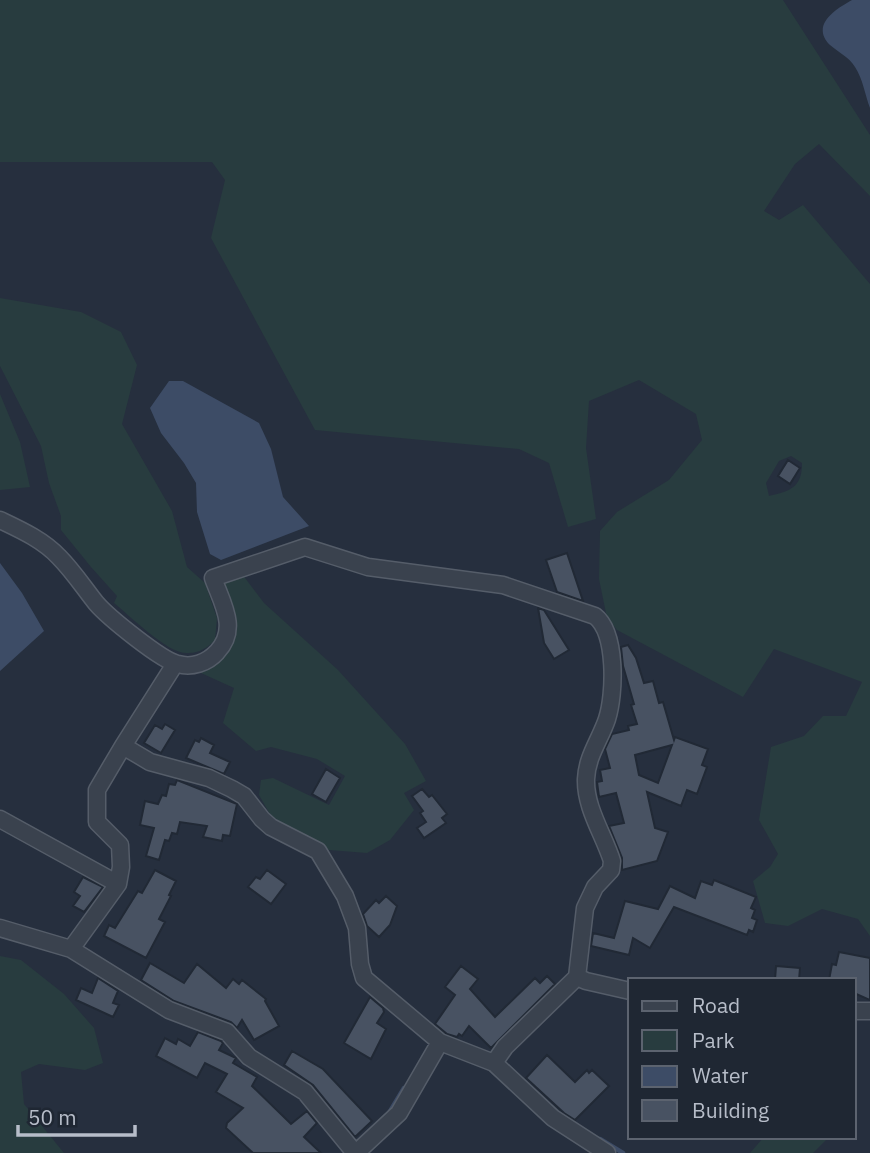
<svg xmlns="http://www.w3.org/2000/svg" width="870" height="1153" font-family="'IBM Plex Sans',sans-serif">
<rect width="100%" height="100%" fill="#262f3e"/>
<path fill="#283c3f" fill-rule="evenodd" d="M0 0H783L870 135V196L819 144 795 164 764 211 779 220 803 205 870 284V936L858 919 822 909 788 926 765 923 753 881 770 867 778 854 759 820 771 747 804 736 823 716H846L862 682 774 649 743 697 617 630 607 618 599 579 600 531 617 512 669 480 702 440 696 414 639 380 589 401 586 448 596 519 568 527 549 463 519 449 315 430 211 238 225 180 212 162H0ZM791 456 802 463C802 488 790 491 769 496L766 483 779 461Z
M0 298 81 312 121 332 137 365 122 424 172 511 187 567 205 583 217 618 215 640C207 648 198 654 186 653 167 653 129 615 114 603L117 596 91 567 61 530V516L49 483 41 446 0 366Z
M0 394 20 442 30 487 0 490Z
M242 574 264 603 338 670 405 744 426 781 404 793 414 810 390 840 367 853 329 850 271 816 259 795 261 780 273 778 329 805 345 776 317 759 271 747 256 751 223 723 234 688 201 673C247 643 237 627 222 581Z
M0 956 21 960 64 994 94 1028 103 1063 85 1070 39 1064 21 1072 24 1104 64 1153H0Z
M764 1137H829L813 1153H750Z"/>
<path fill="#3d4c66" d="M852 0H870V108C865 95 863 79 855 67 849 57 838 52 830 45 810 25 836 9 852 0Z
M169 381H183L259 423 271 449 283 497 309 526 221 560 210 554 197 512 196 483 184 463 161 433 150 408Z
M0 563 22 593 44 631 0 671Z"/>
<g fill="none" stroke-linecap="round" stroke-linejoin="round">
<path stroke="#3d4c66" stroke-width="4.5" d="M389 1113 404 1088
M600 1139 623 1153"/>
</g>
<path fill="#485262" stroke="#212935" stroke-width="2" fill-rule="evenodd" d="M788 460 800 468 790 484 778 476Z
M567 553 583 601 557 592 546 560Z
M538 608 544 610 569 650 554 659 544 643Z
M628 645 636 658 644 683 653 681 659 703 663 702 674 740 675 737 708 749 702 765 707 767 697 794 687 790 681 806 647 792 655 828 668 832 657 861 622 870V858L609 826 624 823 616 793 599 797 597 782 602 781 600 770 610 768 605 749 612 734 629 730 628 726 637 724 631 705 634 704 623 666 621 647ZM672 745 658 783 639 775 635 755Z
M165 724 175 730 161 753 144 743 155 725 162 729Z
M201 738 214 745 210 753 230 762 224 774 186 758 195 740 199 742Z
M326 769 340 778 326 802 312 794Z
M177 780 237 804 230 836 223 835 222 841 203 837 207 826 180 822 177 834 172 833 169 841 165 840 159 860 146 856 154 828 140 825 145 801 158 804 162 795 166 796 169 784 175 785Z
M422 789 429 797 432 795 447 814 442 818 446 823 424 838 417 828 426 822 420 813 423 811 412 796Z
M155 870 176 881 169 895 171 896 159 919 165 922 146 958 104 936 109 925 115 928 138 891 142 893Z
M267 870 286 884 271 904 248 887 256 877 260 879Z
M83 877 103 887 84 912 73 906 80 896 74 892Z
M714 880 756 897 751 908 755 910 752 918 757 920 753 932 749 930 747 935 674 907 650 948 633 938 629 955 591 946 593 933 614 938 625 901 658 909 670 886 695 898 701 881 712 885Z
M386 896 397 906 390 925 379 937 367 926 363 914 376 900 379 903Z
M839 952 870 958V1000L854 993V980H829L832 964 836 965Z
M150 963 184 983 197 964 226 988 233 979 239 984 242 980 266 999 265 1001 279 1026 254 1040 242 1020 237 1028 231 1022 174 1001 141 980Z
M461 966 478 979 470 989 495 1017 535 978 540 983 547 976 555 984 491 1048 469 1026 462 1036 459 1034 457 1037 447 1034 435 1024 455 995 445 987Z
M776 966 800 968 799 980H775Z
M98 978 118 991 113 1003 119 1005 113 1017 76 1000 81 988 92 993Z
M370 997 383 1008 384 1012 377 1023 386 1029 371 1059 344 1043Z
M198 1032 221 1041 223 1043 219 1050 236 1058 233 1063 257 1077 252 1086 291 1124 307 1111 317 1123 304 1137 321 1153H253L226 1128 227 1123 243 1108 216 1092 227 1074 205 1063 197 1078 156 1056 165 1038 176 1044 178 1039 190 1046Z
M292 1051 323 1069 372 1121 355 1137 313 1085 284 1065Z
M547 1055 575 1082 587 1070 589 1073 592 1070 609 1086 575 1120 564 1113 526 1078Z"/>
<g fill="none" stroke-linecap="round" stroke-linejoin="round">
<defs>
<path id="street" d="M0 520C21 530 43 540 59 557 73 571 84 588 96 603 108 617 162 661 178 664 192 668 207 663 217 652 239 629 222 603 213 578L305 547 368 567 503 585 595 616C617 633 615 694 607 719 600 740 587 756 586 779 585 808 604 835 612 861L611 870 595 887 585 908 577 977 505 1047 494 1063
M123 746 175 664
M0 819 118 884
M0 928 71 949 169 1010 227 1032 249 1057 305 1092 355 1153
M71 949 118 884 121 867 120 845 97 822V790L123 746 150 762 209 778 232 789 244 796 262 819 271 827 318 851 345 896 357 928 360 964 364 978 440 1042
M577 977 586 981 630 991
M854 1011H870
M356 1153 399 1113 440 1042 494 1063 553 1118 607 1153"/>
</defs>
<use href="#street" stroke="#555d69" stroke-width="19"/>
<use href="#street" stroke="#3a424e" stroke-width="16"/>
</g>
<rect x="628" y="978" width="228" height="161" fill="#1f2733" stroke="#5c636f" stroke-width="2"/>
<rect x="642" y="1001" width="35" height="10" fill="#3a424e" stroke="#5c636f" stroke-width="2"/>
<text x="692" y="1013" font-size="21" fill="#b7bdc9">Road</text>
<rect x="642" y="1030" width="35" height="21" fill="#283c3f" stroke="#5c636f" stroke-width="2"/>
<text x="692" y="1048" font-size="21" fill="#b7bdc9">Park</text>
<rect x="642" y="1066" width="35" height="21" fill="#3d4c66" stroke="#5c636f" stroke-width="2"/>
<text x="692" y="1083" font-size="21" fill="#b7bdc9">Water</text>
<rect x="642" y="1100" width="35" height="21" fill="#485262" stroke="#5c636f" stroke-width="2"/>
<text x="692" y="1118" font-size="21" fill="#b7bdc9">Building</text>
<path d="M18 1125v10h117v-10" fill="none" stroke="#b7bdc9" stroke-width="3.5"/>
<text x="28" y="1125" font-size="21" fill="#b7bdc9" stroke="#1f2733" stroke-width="5" paint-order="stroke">50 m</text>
</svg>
